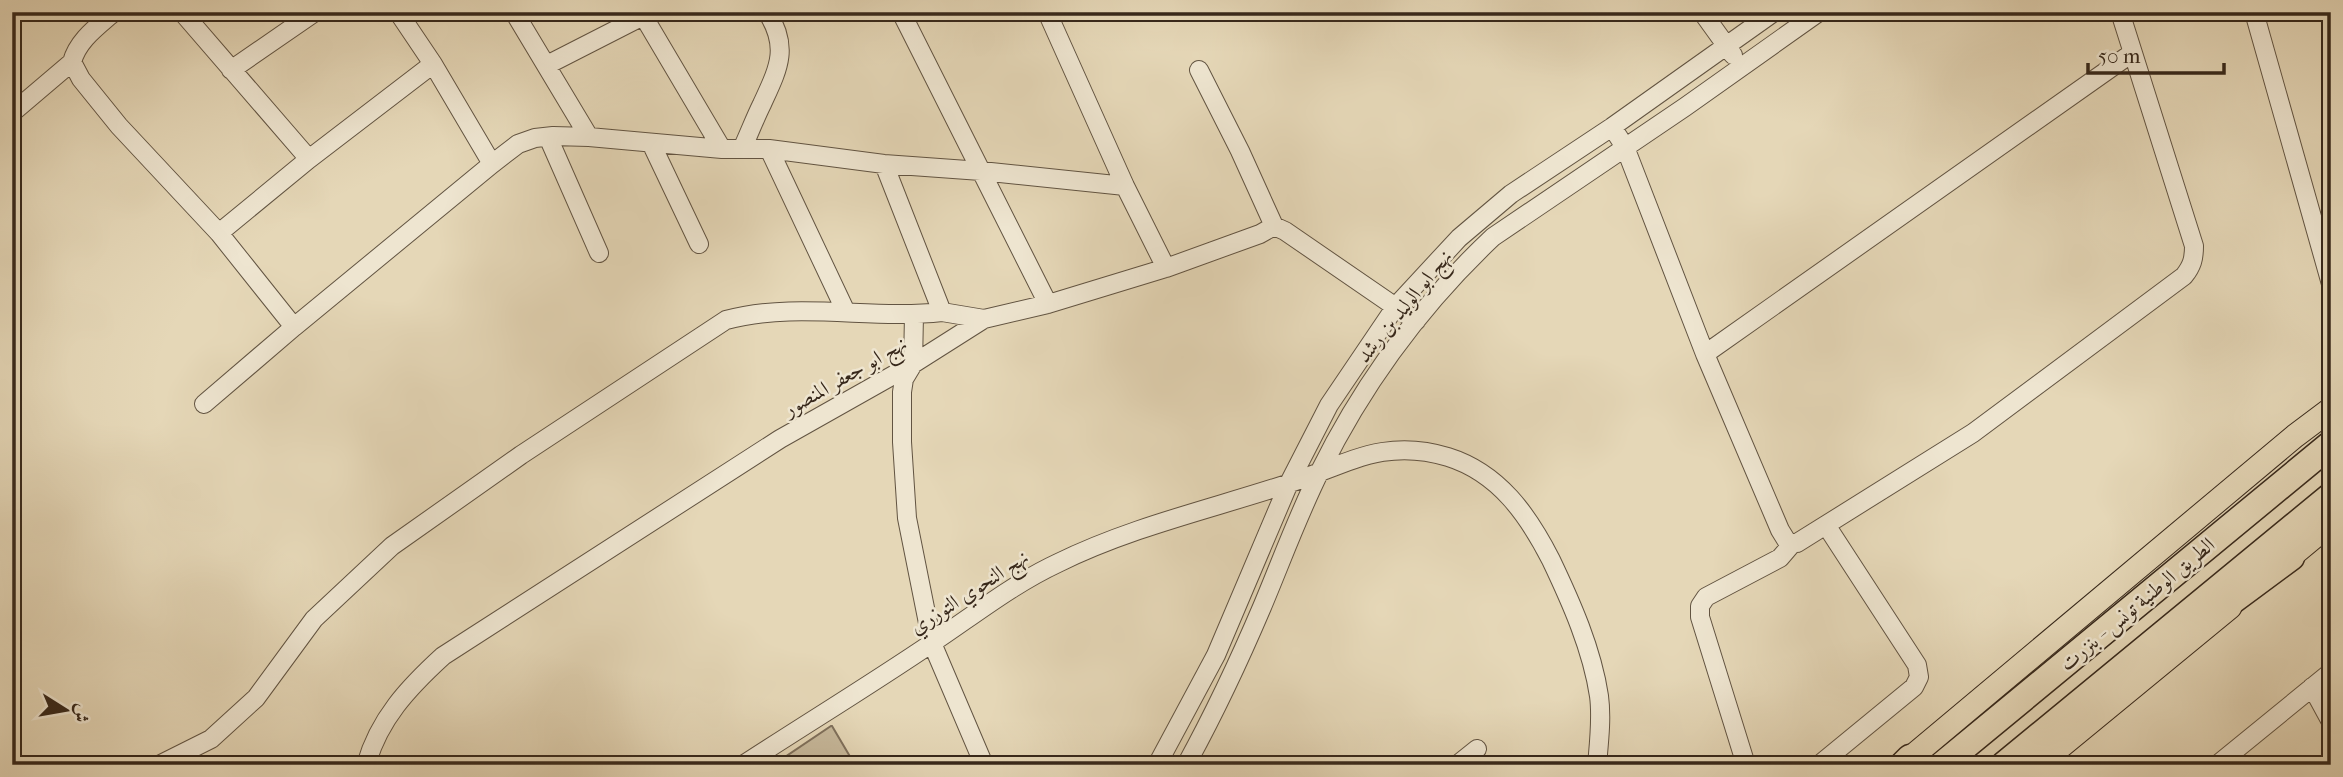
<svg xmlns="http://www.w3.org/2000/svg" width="2343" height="777" font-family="'IM FELL French Canon',Amiri,serif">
<rect width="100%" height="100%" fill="#e5d7b7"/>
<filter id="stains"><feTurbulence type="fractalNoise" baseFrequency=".00286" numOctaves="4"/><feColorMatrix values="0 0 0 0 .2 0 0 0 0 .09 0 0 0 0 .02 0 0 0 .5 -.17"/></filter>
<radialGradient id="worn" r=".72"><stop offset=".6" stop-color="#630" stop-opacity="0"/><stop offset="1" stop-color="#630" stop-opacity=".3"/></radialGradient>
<path fill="#c7b99c" stroke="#7f705c" stroke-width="2" d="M832 726 855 765H773L831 726Z"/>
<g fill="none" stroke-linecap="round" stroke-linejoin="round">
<defs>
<path id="minor" d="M114 12C97 27 78 40 72 62L81 79 119 126 219 233 294 327 492 164 518 144 535 138 553 136 589 137 722 149H769L884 164 981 171 1125 186
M182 12 309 159 433 64
M398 12 433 64 492 164
M514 12 589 137
M641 12 722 149
M901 12 1048 304
M1047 12 1125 186 1166 268
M1702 12 1733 55
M2254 12 2331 284
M547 65 643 16
M231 70 315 12
M1199 70 1240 151 1274 226
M12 113 72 62
M1612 127 1625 147 1705 354 1780 530 1788 543H1797L1973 433 2184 276C2192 266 2194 259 2194 246L2120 12
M548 137 599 253
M651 143 699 244
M742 149C749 134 755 118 762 104 778 69 790 48 767 12
M769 149 846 312
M884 164 942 312 984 319
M219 233 309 159
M914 315 913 364 904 379 902 392V442L907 518 932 643 984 765
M1705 354 2132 53
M204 404 294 327
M2312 687 2331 722
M159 765 211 739 256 698 314 619 392 546 521 455 726 320C797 301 871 320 942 312
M366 765C379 719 408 688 443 656L780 439 913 364 984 319 1048 304 1166 268 1260 234 1274 226 1285 231 1416 321
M743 765C806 724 870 685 932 643 974 615 1013 584 1058 563 1131 527 1211 509 1287 484 1346 465 1383 437 1448 457 1499 473 1528 515 1551 560 1571 602 1592 649 1599 696 1602 718 1599 742 1597 765
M1157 765 1216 655 1289 483 1329 405 1396 306 1459 238 1511 194 1612 127 1774 12
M1186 765C1214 714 1239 661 1262 607 1281 562 1298 515 1320 471 1363 384 1422 304 1493 237L1685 107 1819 12
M1457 765 1477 749
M1746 765 1700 617V606L1706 597 1780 558 1792 544
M1819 765 1914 687 1919 677 1917 665 1826 525
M2217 765 2331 672"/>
<path id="major" d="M2278 567 2331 523
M1902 765 2295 436 2331 409
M2038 765 2230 607"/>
<path id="highway" d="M2214 614 2291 557
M1903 765 1910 758
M1942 765 2331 444
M2004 765 2331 496"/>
</defs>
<use href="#minor" stroke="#625442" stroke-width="20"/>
<use href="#major" stroke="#37281b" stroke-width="25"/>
<use href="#highway" stroke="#37281b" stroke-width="29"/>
<use href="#minor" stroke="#eee5d0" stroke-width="18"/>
<use href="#major" stroke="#e5d7b7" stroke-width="23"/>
<use href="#highway" stroke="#e5d7b7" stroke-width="26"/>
</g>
<g text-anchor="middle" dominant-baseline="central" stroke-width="5" stroke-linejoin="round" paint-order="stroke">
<g font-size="21" fill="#37281b" stroke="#eee5d0">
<text transform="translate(1404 306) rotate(-51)">نهج ابو الوليد بن رشد</text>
<text transform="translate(845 376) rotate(-30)">نهج ابو جعفر المنصور</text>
<text transform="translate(969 592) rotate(-33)">نهج النحوي التوزري</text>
<text transform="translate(2137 604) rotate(-40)">الطريق الوطنية تونس - بنزرت</text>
</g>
</g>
<rect width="2343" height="777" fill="none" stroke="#e5d7b7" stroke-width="42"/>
<rect x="14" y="14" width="2315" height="749" fill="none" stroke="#37281b" stroke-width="3.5"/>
<rect x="21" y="21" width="2301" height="735" fill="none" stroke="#37281b" stroke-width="2"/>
<g transform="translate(66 710) rotate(101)" stroke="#eee5d0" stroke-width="5" paint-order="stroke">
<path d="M0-5L12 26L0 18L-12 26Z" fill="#37281b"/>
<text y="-10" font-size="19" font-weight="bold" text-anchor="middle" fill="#37281b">ش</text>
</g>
<path d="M2088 63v10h136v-10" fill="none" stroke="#37281b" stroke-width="3.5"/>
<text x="2098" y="63" font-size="21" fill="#37281b" stroke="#eee5d0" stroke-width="5" paint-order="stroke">50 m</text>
<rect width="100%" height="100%" filter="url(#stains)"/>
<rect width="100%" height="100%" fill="url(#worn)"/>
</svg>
